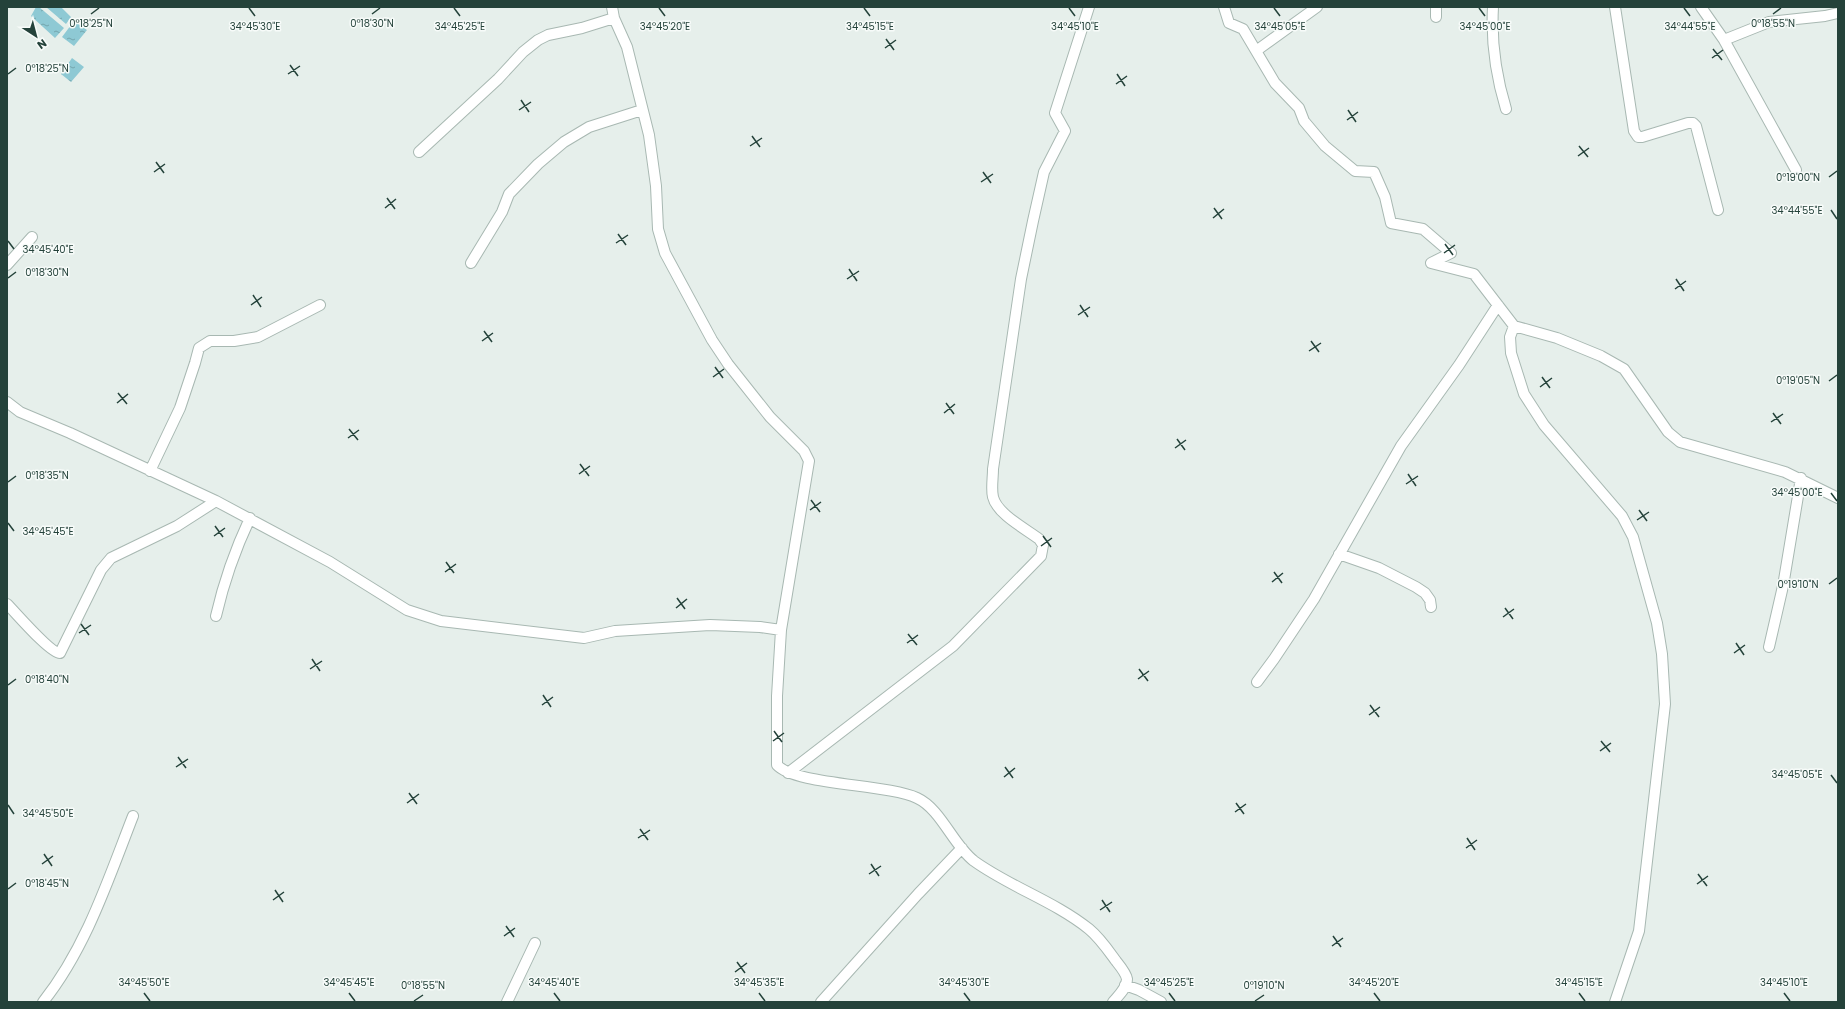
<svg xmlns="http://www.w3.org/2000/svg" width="1845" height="1009" font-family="Poppins,sans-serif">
<defs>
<pattern id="water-ripples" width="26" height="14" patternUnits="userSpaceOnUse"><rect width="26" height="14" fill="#8ec9d4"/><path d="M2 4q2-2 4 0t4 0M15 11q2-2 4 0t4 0" fill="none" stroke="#74a5ad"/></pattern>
</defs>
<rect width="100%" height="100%" fill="#e6efeb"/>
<path fill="url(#water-ripples)" d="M36 7H39L64 28 55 38 31 16Z
M46 7H61L71 17 66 24Z
M74 21 87 30 74 46 62 37Z
M72 58 84 67 71 82 61 74Z"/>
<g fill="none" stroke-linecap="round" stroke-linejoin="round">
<defs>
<path id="minor" d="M612 7 614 18 627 47 649 135 656 186 658 229 665 253 712 340 728 364 770 417 804 451 809 461 781 630 777 696V765C795 785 887 784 917 798 941 809 953 845 974 861 1010 887 1054 901 1089 929 1100 938 1108 950 1116 961 1120 966 1126 973 1127 979 1127 988 1118 996 1113 1002
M1224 7 1229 23 1243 29 1275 83 1299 108 1304 121 1325 146 1355 171 1374 172 1385 197 1391 223 1423 229 1451 253 1431 263 1474 274 1514 326 1557 338 1601 356 1624 369 1668 432 1680 442 1785 472 1838 498
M1436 7V17
M1493 7C1491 42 1496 76 1506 109
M1615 7 1634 131 1638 137H1642L1688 123H1693L1696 126 1718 210
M1701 7 1724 40 1796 170
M1724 40 1769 22 1825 16 1838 13
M1256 51 1317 7
M419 152 498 79 523 52 538 40 548 35 582 28 614 18
M471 263 502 212 509 194 538 164 564 142 589 127 642 110
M7 265 32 237
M1514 326 1510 337 1511 353 1524 394 1544 425 1622 516 1633 537 1657 623 1662 654 1665 704 1639 931 1615 1002
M7 402 20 412 70 433 216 501 330 562 407 610 441 621 584 638 615 631 710 625 760 627 781 630
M150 471 180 408 195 363 199 348 210 341H234L258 337 320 305
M1339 554 1379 568 1416 587 1425 593 1430 600 1431 607
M7 604C16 613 50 653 60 653L101 570 111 558 177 526 216 501
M216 616C224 581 235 550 250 518
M1769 647 1783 586 1801 478
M1257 682 1274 659 1314 599 1401 446 1459 365 1498 305
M788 773 953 646 1041 556 1043 545 1039 539C1026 529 997 514 993 497 991 489 993 478 993 469L1021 279 1033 221 1044 172 1065 131 1055 113 1089 7
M1125 985 1139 990 1161 1002
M43 1002C86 948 108 880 133 816
M507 1002 535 943
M821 1002 918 894 962 848"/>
</defs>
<use href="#minor" stroke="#a8b8b2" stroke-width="12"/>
<use href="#minor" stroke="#fff" stroke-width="10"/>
</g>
<path fill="none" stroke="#24423a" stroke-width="1.5" d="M249 8 255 16M454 8 460 16M659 8 665 16M864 8 870 16M1069 8 1075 16M1274 8 1280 16M1479 8 1485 16M1684 8 1690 16M91 14 99 8M372 14 380 8M1773 14 1781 8M886 39 894 50M885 48 896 40M1713 49 1722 60M1712 58 1723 50M290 65 298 76M8 74 16 68M288 74 300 66M1117 74 1125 86M1116 84 1127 76M521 100 529 112M519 110 531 102M1348 110 1356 122M1347 120 1358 112M752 136 760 147M750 146 762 138M1579 146 1588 157M1578 156 1589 148M156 162 164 173M154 172 165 164M983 172 991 183M1829 177 1837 171M981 182 993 174M387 198 395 209M385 208 396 199M1214 208 1222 219M1831 210 1837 219M1213 218 1224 209M618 234 626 245M8 241 14 249M616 243 628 235M1445 244 1453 255M1444 253 1455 245M849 269 857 281M8 278 16 272M847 279 859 271M1676 279 1684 291M1675 289 1686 281M253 295 261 307M251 305 262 297M1080 305 1088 317M1078 315 1090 307M484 331 492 342M482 341 493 333M1311 341 1319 352M1309 351 1321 343M715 367 723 378M713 377 724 369M1542 377 1550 388M1829 381 1837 375M1540 387 1552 378M118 393 127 404M117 403 128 394M946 403 954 414M944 413 955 404M1773 413 1781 424M1771 422 1783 414M349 429 358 440M348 438 359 430M1177 439 1185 450M1175 448 1186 440M580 464 589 476M579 474 590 466M1408 474 1416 486M8 482 16 476M1406 484 1418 476M1831 493 1837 501M811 500 820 512M810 510 821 502M1639 510 1647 521M1637 520 1649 512M8 523 14 531M215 526 223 537M214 536 225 528M1043 536 1051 547M1041 546 1052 538M446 562 454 573M445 572 456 564M1274 572 1282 583M1272 582 1283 573M1829 584 1837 578M677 598 685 609M676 608 687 599M1505 608 1513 619M1503 617 1514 609M81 624 89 635M79 633 91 625M908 634 917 645M907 643 918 635M1736 643 1744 655M1734 653 1745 645M312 659 320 671M310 669 322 661M1139 669 1148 681M1138 679 1149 671M8 685 16 679M543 695 551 707M542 705 553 697M1370 705 1379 717M1369 715 1380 707M774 731 782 742M773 741 784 733M1601 741 1610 752M1600 751 1611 743M178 757 186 768M176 767 188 759M1005 767 1013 778M1831 775 1837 783M1004 777 1015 768M409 793 417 804M407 803 419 794M1236 803 1244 814M8 805 14 814M1235 812 1246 804M640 829 648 840M638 838 650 830M1467 838 1475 850M1466 848 1477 840M44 854 52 866M42 864 53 856M871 864 879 876M869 874 881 866M1698 874 1707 886M1697 884 1708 876M8 889 16 883M275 890 283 902M273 900 284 892M1102 900 1110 912M1100 910 1112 902M506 926 514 937M504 936 515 928M1333 936 1341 947M1332 946 1343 938M737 962 745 973M735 972 747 963M144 993 150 1001M349 993 355 1001M554 993 560 1001M759 993 765 1001M964 993 970 1001M1169 993 1175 1001M1374 993 1380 1001M1579 993 1585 1001M1784 993 1790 1001M414 1001 423 995M1255 1001 1264 995"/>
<g font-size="10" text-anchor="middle" fill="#24423a" stroke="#f7fbf9" stroke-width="3" stroke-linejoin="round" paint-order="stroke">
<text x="91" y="27">0°18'25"N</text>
<text x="372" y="27">0°18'30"N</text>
<text x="1773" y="27">0°18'55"N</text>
<text x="1690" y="30">34°44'55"E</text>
<text x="255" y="30">34°45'30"E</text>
<text x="460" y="30">34°45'25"E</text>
<text x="665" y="30">34°45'20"E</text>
<text x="870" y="30">34°45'15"E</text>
<text x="1075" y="30">34°45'10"E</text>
<text x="1280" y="30">34°45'05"E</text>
<text x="1485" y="30">34°45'00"E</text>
<text x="47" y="72">0°18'25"N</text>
<text x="1798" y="181">0°19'00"N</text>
<text x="1797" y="214">34°44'55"E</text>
<text x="48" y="253">34°45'40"E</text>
<text x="47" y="276">0°18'30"N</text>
<text x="1798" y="384">0°19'05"N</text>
<text x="47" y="479">0°18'35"N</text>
<text x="1797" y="496">34°45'00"E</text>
<text x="48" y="535">34°45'45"E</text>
<text x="1798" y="588">0°19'10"N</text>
<text x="47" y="683">0°18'40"N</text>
<text x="1797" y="778">34°45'05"E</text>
<text x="48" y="817">34°45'50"E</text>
<text x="47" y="887">0°18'45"N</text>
<text x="144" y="986">34°45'50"E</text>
<text x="349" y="986">34°45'45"E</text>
<text x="554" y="986">34°45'40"E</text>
<text x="759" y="986">34°45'35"E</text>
<text x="964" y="986">34°45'30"E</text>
<text x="1169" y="986">34°45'25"E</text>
<text x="1374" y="986">34°45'20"E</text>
<text x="1579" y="986">34°45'15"E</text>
<text x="1784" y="986">34°45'10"E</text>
<text x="423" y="989">0°18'55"N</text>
<text x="1264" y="989">0°19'10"N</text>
</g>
<rect width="1845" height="1009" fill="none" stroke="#24423a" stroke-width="16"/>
<g transform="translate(36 36) rotate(144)" stroke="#f7fbf9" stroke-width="3" paint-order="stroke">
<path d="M0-3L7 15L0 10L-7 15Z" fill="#24423a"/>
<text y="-6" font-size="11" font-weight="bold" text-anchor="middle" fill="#24423a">N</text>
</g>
</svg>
